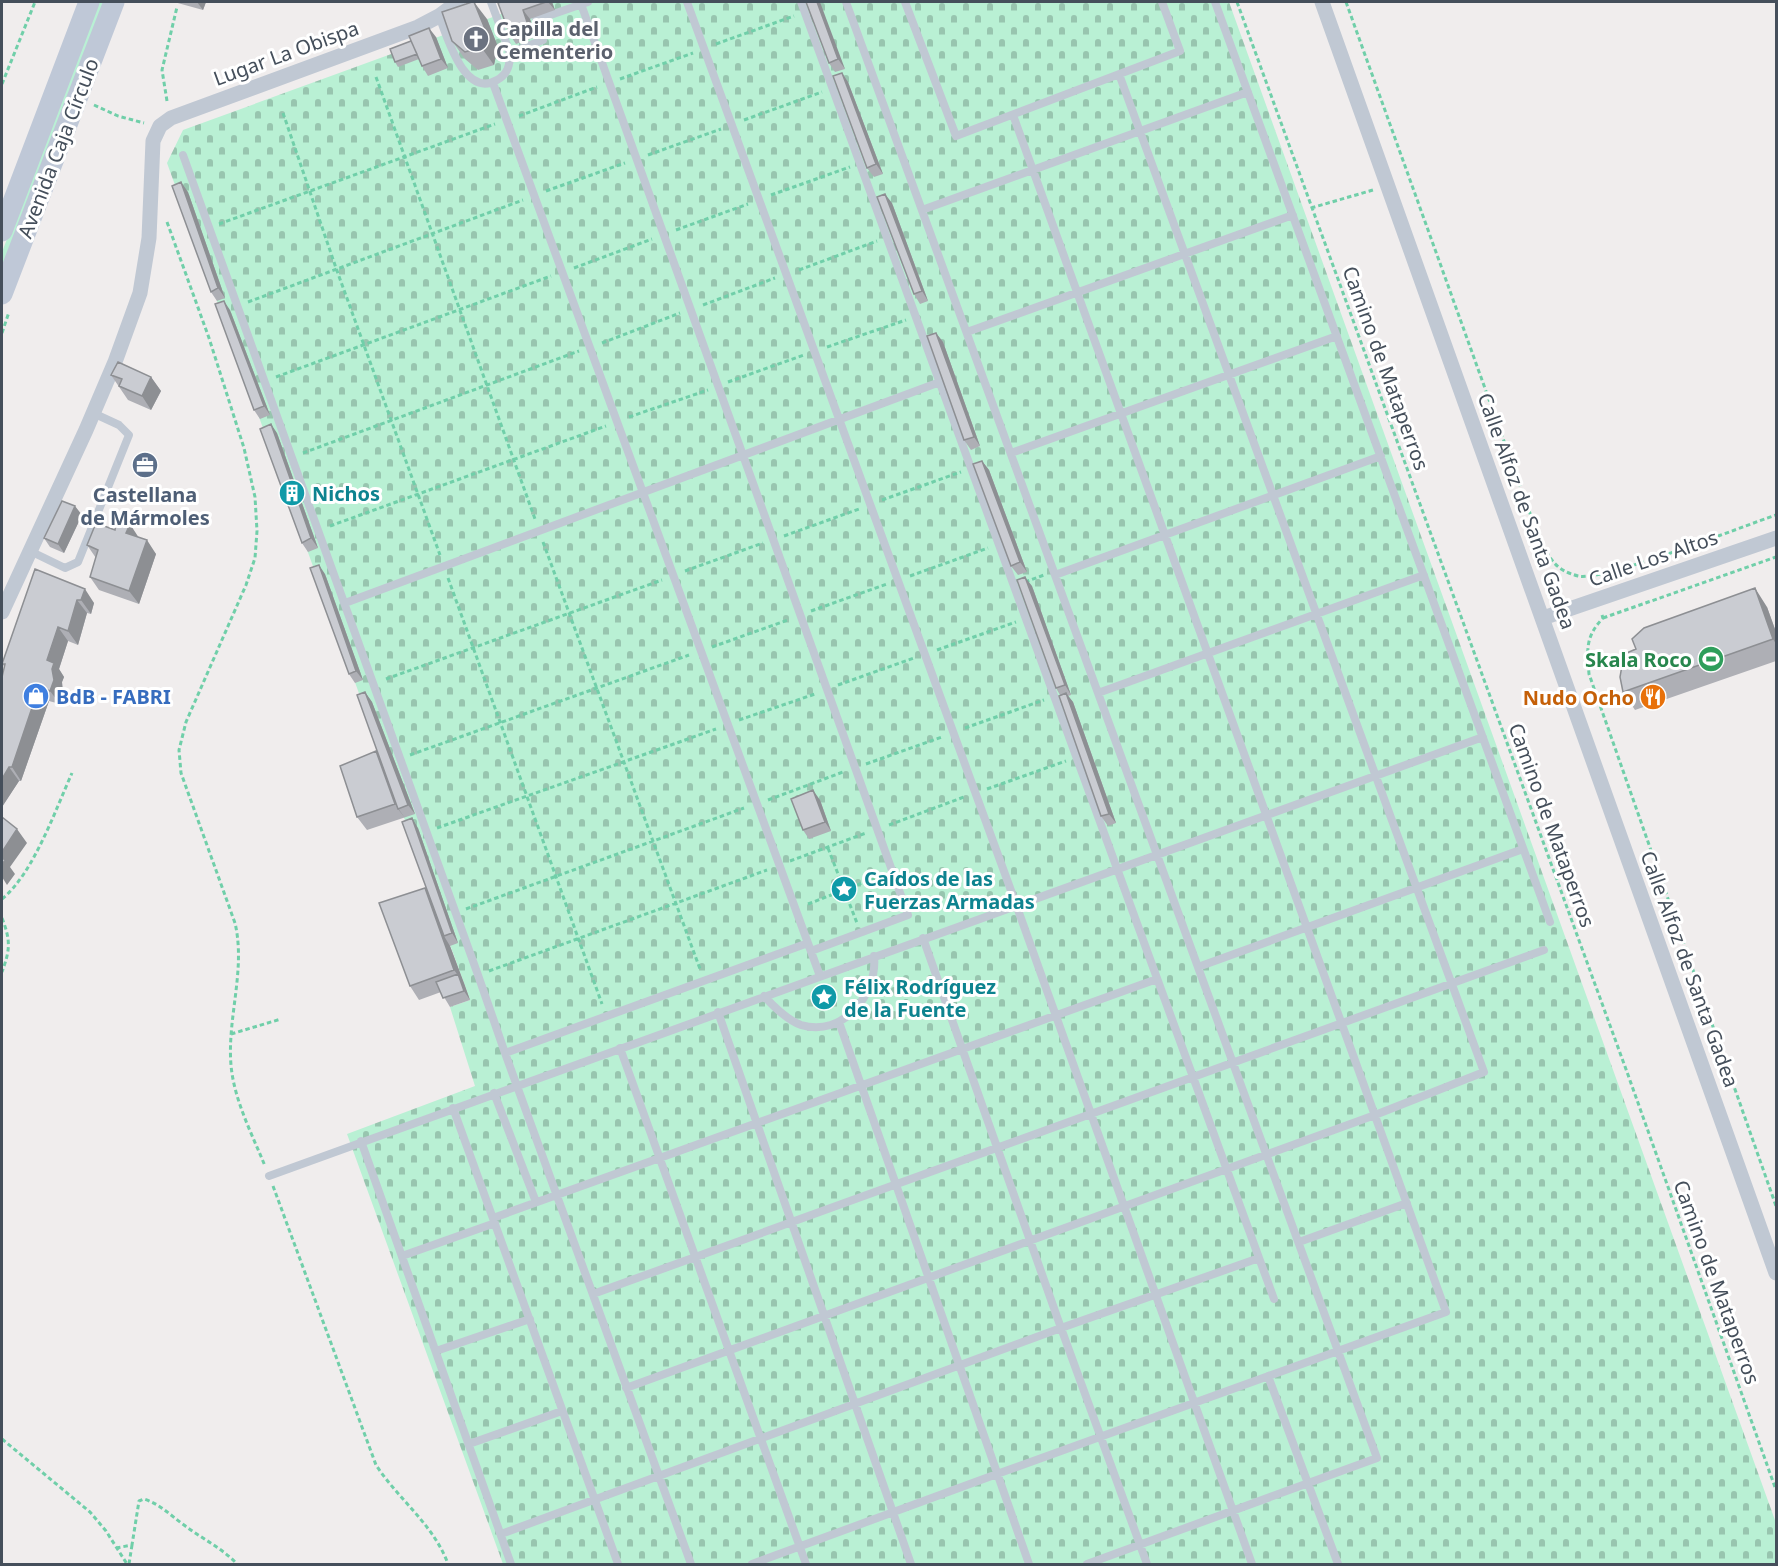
<svg xmlns="http://www.w3.org/2000/svg" width="1778" height="1566" font-family="'Noto Sans',sans-serif">
<defs>
<pattern id="cemetery-stones" width="16" height="16" patternUnits="userSpaceOnUse" patternTransform="scale(1.5)"><rect width="16" height="16" fill="#b9f0d4"/><path d="M2 7V4a2 2 0 0 1 4 0v3zM10 15v-3a2 2 0 0 1 4 0v3z" fill="#98c5af"/></pattern>
</defs>
<rect width="100%" height="100%" fill="#f0eded"/>
<path fill="#b9f0d4" d="M98 2H105L2 270V252Z"/>
<path fill="url(#cemetery-stones)" d="M534 2H1229L1776 1523V1564H503L347 1134 475 1086 450 1007 470 1000 167 163 183 130Z"/>
<g fill="none" stroke-linecap="round" stroke-linejoin="round">
<path stroke="#70cfa9" stroke-width="3" stroke-dasharray="4.5 3" stroke-linecap="butt" d="M1237 2 1627 1072 1776 1490
M1346 2 1541 544C1553 562 1556 570 1578 576 1603 582 1743 526 1776 515
M716 44 794 16
M376 77 535 519
M620 79 693 53
M2 84 35 2
M167 101 162 70 177 7
M94 105 118 116 144 123
M283 113 336 268 440 555
M519 116 597 87
M744 120 822 92
M648 155 721 129
M546 191 625 163
M771 195 850 167
M1311 208 1373 190
M167 222 209 338 244 448 255 497 257 531 255 558 246 585 186 722 179 750 181 773 235 923C246 970 227 1018 231 1065 234 1100 252 1134 265 1166
M219 224 495 124
M676 230 748 204
M574 268 652 239
M799 270 877 241
M248 302 523 200
M703 305 775 278
M2 333 9 312
M602 343 680 313
M827 347 906 320
M276 377 551 276
M728 382 804 355
M629 417 708 390
M303 453 579 351
M882 500 961 472
M330 526 606 426
M784 536 859 509
M543 542 700 969
M685 571 763 543
M910 576 988 548
M448 578 602 1004
M1025 582 1044 575
M811 611 887 584
M1602 615 1603 618C1585 637 1587 650 1589 674L1776 1206
M1603 618 1776 557
M712 647 788 620
M937 650 1016 622
M386 679 662 580
M838 685 914 658
M739 720 815 694
M965 728 1044 700
M410 755 689 655
M866 764 942 737
M987 789 1066 761
M768 800 843 772
M889 825 964 797
M437 828 716 729
M828 848 857 923
M790 861 866 833
M2 899C33 874 55 811 72 773
M808 904 883 875
M466 909 744 808
M2 918C11 941 10 950 2 972
M489 971 767 870
M231 1034 281 1019
M273 1186 376 1465C398 1499 434 1525 448 1564
M2 1439 90 1512 106 1531 127 1564
M116 1548 132 1545 139 1501 144 1499C160 1504 170 1515 184 1525 201 1538 222 1548 237 1564
M129 1564 132 1545"/>
<path stroke="#c0c8d3" stroke-width="8" d="M687 2 1017 907 1252 1564
M801 2 1274 1299
M846 2 1377 1458 1087 1564
M905 2 956 136 1180 51 1162 2
M1215 2 1550 922
M581 4 908 915 811 951
M439 16C447 36 464 99 497 80 508 74 510 65 510 53L491 2
M510 53 543 40 536 20 588 2
M493 83 820 976
M183 155 478 975 505 1053 691 1564
M922 210 1248 92
M967 332 1293 215
M1011 453 1337 336
M30 551 65 568 78 562 129 435 119 425 93 413
M1055 575 1381 456
M345 603 940 382
M1098 693 1424 575
M923 938 1061 1328 1147 1564
M1198 967 1523 849
M764 996C774 1007 787 1020 801 1025 843 1038 878 994 874 956
M718 1012 911 1564
M839 1022 1029 1564
M620 1048 806 1564
M505 1053 808 943
M494 1093 536 1202
M453 1108 618 1564
M361 1141 511 1564
M269 1176 1483 737
M493 1218 1157 979
M1299 1242 1407 1203
M402 1256 495 1223
M593 1294 1544 950
M436 1351 530 1319
M1268 1376 1338 1564
M626 1388 1375 1115 1484 1072 1119 74
M469 1444 562 1411
M501 1534 1061 1328 1259 1258
M752 1564 997 1474 1446 1312 1013 115"/>
<path stroke="#c0c8d3" stroke-width="15" d="M1322 2 1776 1273
M2 612 86 430 115 362 140 293 149 238 153 141 160 126 171 118 418 27 439 16 458 2
M1543 618 1776 538"/>
<path stroke="#bfc8d7" stroke-width="21" d="M2 231 89 2
M2 294 114 2"/>
</g>
<path fill="#aeafb5" d="M174 2H206L203 10Z
M501 2H552L555 10 530 19 536 37 516 44 510 35Z
M806 2 845 69 835 72 829 63Z
M487 19 498 47 494 65 478 70 465 59 452 41Z
M436 37 448 68 428 76 422 66 419 59 398 67 395 62Z
M842 73 848 82 883 174 874 177 867 168Z
M188 192 225 298 217 301 211 292Z
M892 203 928 301 920 304 914 294Z
M230 310 270 415 260 419 254 410Z
M936 333 943 342 980 446 971 450 964 440Z
M111 375 151 377 161 391 151 410 128 400Z
M277 433 318 548 308 552 302 543Z
M982 461 989 470 1027 572 1018 575 1011 566Z
M82 515 64 553 50 547 44 538Z
M139 538 156 554 139 604 99 590 90 577 96 558 87 545Z
M35 569 94 603 91 614 87 613 78 645 68 641 59 669 64 677 62 682 63 694 60 704 49 701 21 781H19L2 807 5 667 2 664Z
M325 574 363 680 355 683 349 674Z
M1032 586 1071 695 1068 696 1073 702 1116 823 1108 826 1101 816 1060 695 1056 688Z
M1767 607 1776 632V661L1635 710 1623 692Z
M365 692 372 702 415 814 367 830 357 817 376 751 379 755Z
M820 800 831 831 809 839 803 830Z
M418 828 458 943 450 946 470 1000 450 1007 441 992 419 1000 410 986 428 892Z"/>
<path fill="#8d8f93" d="M197 2H206L203 10Z
M474 2 487 19 498 47 494 65 481 47Z
M548 2H552L555 10Z
M817 2H820L845 69 838 59Z
M523 10 530 19 536 37 529 28Z
M429 28 436 37 448 68 441 59Z
M842 73 848 82 883 174 876 164Z
M181 182 188 192 225 298 218 288Z
M885 194 892 203 928 301 922 291Z
M224 301 230 310 270 415 264 406Z
M936 333 943 342 980 446 974 437Z
M151 377 161 391 151 410 142 396Z
M271 424 277 433 318 548 311 538Z
M982 461 989 470 1027 572 1020 562Z
M75 506 82 515 64 553 58 544Z
M130 524 139 538 126 533Z
M147 540 156 554 139 604 129 591Z
M319 565 325 574 363 680 356 671Z
M1025 577 1032 586 1071 695 1065 685Z
M1755 588 1767 607 1776 632V644L1773 639Z
M85 589 94 603 91 614 81 600Z
M77 600 87 613 78 645 68 631Z
M58 627 68 641 59 669 64 677 62 682 63 694 60 704 50 691 47 660Z
M39 687 49 701 21 781 12 767Z
M365 692 372 702 415 814 408 805Z
M1066 693 1073 702 1116 823 1109 814Z
M376 751 385 765 398 809 405 818 395 804Z
M9 767 19 781 2 807V779Z
M813 790 820 800 831 831 825 822Z
M412 818 418 828 458 943 452 933Z
M17 829 27 843 10 867 15 874 7 885 2 877V852Z
M425 888 434 901 444 936 450 946 464 983 454 970Z
M458 974 464 983 470 1000 464 991Z"/>
<path fill="#caccd2" stroke="#8d8f93" stroke-width="1.5" d="M472 2H474L485 29 481 47 465 52 452 41 442 12Z
M501 2H546L523 10 529 28 510 35 498 3Z
M806 2H817L838 59 829 63Z
M429 28 441 59 422 66 409 36Z
M411 41 417 54 395 62 390 49Z
M842 73 876 164 867 168 833 76Z
M181 182 218 288 211 292 172 186Z
M885 194 922 291 914 294 877 197Z
M224 301 264 406 254 410 215 304Z
M936 333 974 437 964 440 927 336Z
M118 362 151 377 142 396 119 386 122 379 111 375Z
M271 424 311 538 302 543 260 429Z
M982 461 1020 562 1011 566 973 464Z
M62 501 75 506 58 544 44 538Z
M117 519 130 524 126 533 147 540 129 591 90 577 98 550 87 545 96 523 115 530Z
M319 565 356 671 349 674 310 568Z
M35 569 85 589 81 600H77L68 631 58 627 47 660 54 663 52 669 54 680 50 691 39 687 12 767H9L2 779V677L5 664H2Z
M1025 577 1065 685 1056 688 1017 580Z
M1755 588 1773 639 1623 692 1620 677 1624 654 1636 649 1632 639 1644 628Z
M365 692 408 805 398 809 357 695Z
M1066 693 1109 814 1101 816 1059 696Z
M376 751 395 804 357 817 340 766Z
M813 790 825 822 803 830 791 799Z
M2 817 17 829 2 852Z
M412 818 452 933 444 936 402 822Z
M2 858 5 860 2 865Z
M425 888 454 970 410 986 379 903Z
M458 974 464 991 443 998 436 982Z"/>
<defs>
<symbol id="church-disc" viewBox="-11 -11 22 22"><circle r="9.5" fill="#6b7280" stroke="#fff"/><path d="M-1.2-6h2.4v3.5h3.3v2.4h-3.3V6h-2.4V-.1h-3.3v-2.4h3.3Z" fill="#fff"/></symbol>
<symbol id="office-disc" viewBox="-11 -11 22 22"><circle r="9.5" fill="#5c6f8a" stroke="#fff"/><path d="M-6-3h4V-5.5h4V-3h4V5H-6ZM-1-4.5V-3h2v-1.5ZM-6 0V1H6V0Z" fill="#fff"/></symbol>
<symbol id="building-disc" viewBox="-11 -11 22 22"><circle r="9.5" fill="#0f9aa8" stroke="#fff"/><path d="M-4-6H4V6H1V3H-1V6H-4ZM-2.5-4.3h1.7v1.8h-1.7ZM.8-4.3h1.7v1.8H.8ZM-2.5-1h1.7V.8h-1.7ZM.8-1h1.7V.8H.8Z" fill="#fff"/></symbol>
<symbol id="stadium-disc" viewBox="-11 -11 22 22"><circle r="9.5" fill="#2e9e5b" stroke="#fff"/><path d="M0-5a6.5 5 0 1 0 0 10a6.5 5 0 1 0 0-10ZM-3.5-1.8h7v3.6h-7Z" fill="#fff"/></symbol>
<symbol id="shop-disc" viewBox="-11 -11 22 22"><circle r="9.5" fill="#3f7fe0" stroke="#fff"/><path d="M-5-2.5h2.3a2.7 3.5 0 0 1 5.4 0H5L5.5 6h-11ZM-1.5-2.5h3a1.5 2.3 0 0 0-3 0Z" fill="#fff"/></symbol>
<symbol id="restaurant-disc" viewBox="-11 -11 22 22"><circle r="9.5" fill="#e8710a" stroke="#fff"/><path d="M-5-6h1v4h1v-4h1v4h1v-4h1v5L-1.5 .5V6h-2V.5L-5-1ZM5-6V6H3V1.5H1.5Q1.5-4 5-6Z" fill="#fff"/></symbol>
<symbol id="sight-disc" viewBox="-11 -11 22 22"><circle r="9.5" fill="#0f9aa8" stroke="#fff"/><path d="M0-6L1.8-2.2L6-1.7L2.9 1.2L3.7 5.4L0 3.3L-3.7 5.4L-2.9 1.2L-6-1.7L-1.8-2.2Z" fill="#fff"/></symbol>
</defs>
<g fill-rule="evenodd">
<use href="#church-disc" x="461" y="24" width="30" height="30"/>
<use href="#office-disc" x="130" y="450" width="30" height="30"/>
<use href="#building-disc" x="277" y="478" width="30" height="30"/>
<use href="#stadium-disc" x="1696" y="644" width="30" height="30"/>
<use href="#shop-disc" x="21" y="681" width="30" height="30"/>
<use href="#restaurant-disc" x="1638" y="682" width="30" height="30"/>
<use href="#sight-disc" x="829" y="874" width="30" height="30"/>
<use href="#sight-disc" x="809" y="982" width="30" height="30"/>
</g>
<g text-anchor="middle" dominant-baseline="central" stroke-width="6" stroke-linejoin="round" paint-order="stroke">
<g font-size="20" font-weight="bold" fill="#5b616d" stroke="#fff" text-anchor="start">
<text x="496" y="28">Capilla del<tspan x="496" dy="23">Cementerio</tspan></text>
</g>
<g font-size="20" fill="#454f5b" stroke="#fff">
<text transform="translate(286 53) rotate(-20)">Lugar La Obispa</text>
<text transform="translate(58 148) rotate(-69)">Avenida Caja Círculo</text>
<text transform="translate(1386 368) rotate(70)">Camino de Mataperros</text>
<text transform="translate(1527 511) rotate(70)">Calle Alfoz de Santa Gadea</text>
<text transform="translate(1653 558) rotate(-19)">Calle Los Altos</text>
<text transform="translate(1552 825) rotate(70)">Camino de Mataperros</text>
<text transform="translate(1690 969) rotate(70)">Calle Alfoz de Santa Gadea</text>
<text transform="translate(1717 1282) rotate(70)">Camino de Mataperros</text>
</g>
<g font-size="20" font-weight="bold" fill="#0d838f" stroke="#fff" text-anchor="start">
<text x="312" y="493">Nichos</text>
<text x="864" y="878">Caídos de las<tspan x="864" dy="23">Fuerzas Armadas</tspan></text>
<text x="844" y="986">Félix Rodríguez<tspan x="844" dy="23">de la Fuente</tspan></text>
</g>
<g font-size="20" font-weight="bold" fill="#4e5e75" stroke="#fff">
<text x="145" y="494">Castellana<tspan x="145" dy="23">de Mármoles</tspan></text>
</g>
<g font-size="20" font-weight="bold" fill="#27864d" stroke="#fff" text-anchor="end">
<text x="1692" y="659">Skala Roco</text>
</g>
<g font-size="20" font-weight="bold" fill="#366cbe" stroke="#fff" text-anchor="start">
<text x="56" y="696">BdB - FABRI</text>
</g>
<g font-size="20" font-weight="bold" fill="#c56008" stroke="#fff" text-anchor="end">
<text x="1634" y="697">Nudo Ocho</text>
</g>
</g>
<rect width="1778" height="1566" fill="none" stroke="#454f5b" stroke-width="6"/>
</svg>
